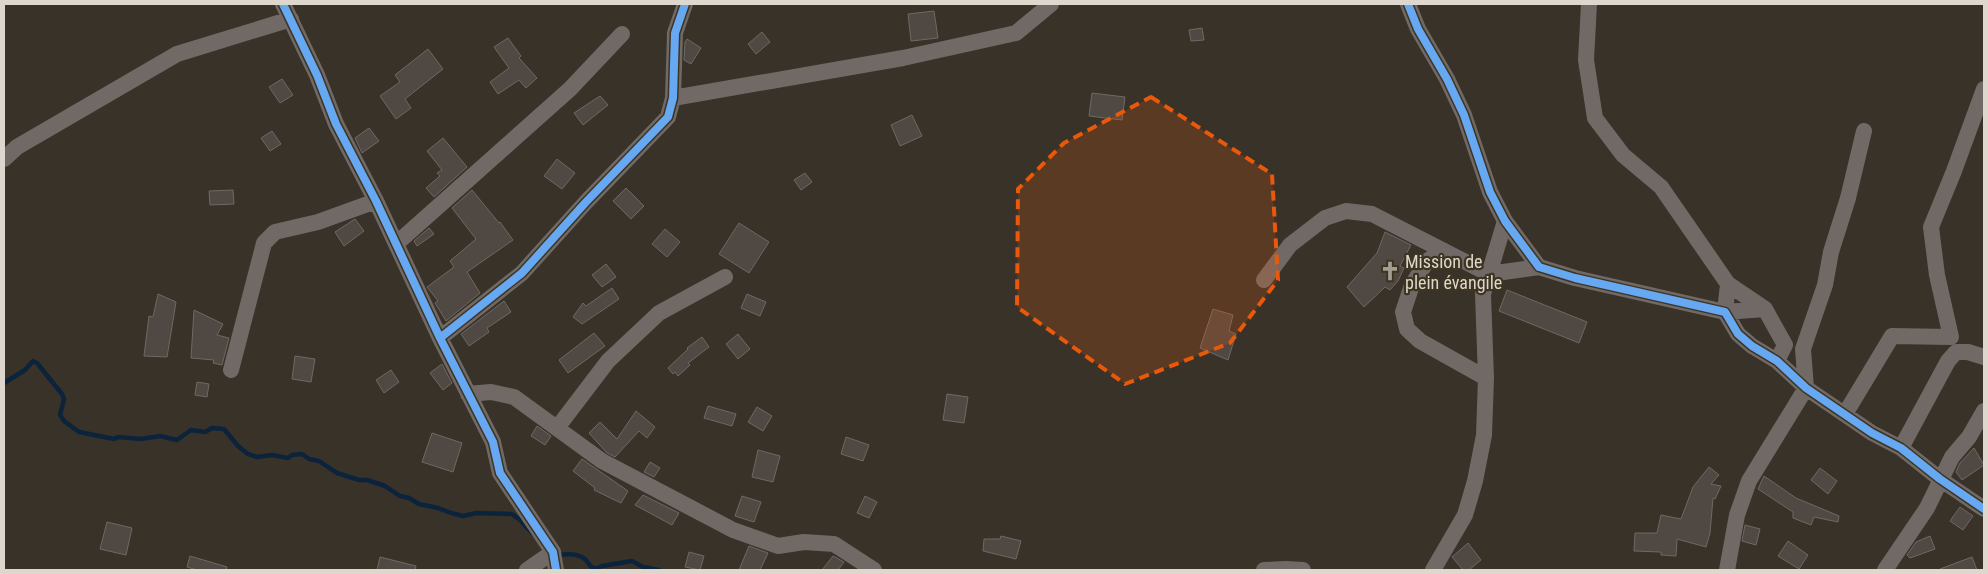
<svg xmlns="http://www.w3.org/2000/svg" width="1988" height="574" font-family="'Roboto Condensed',sans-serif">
<rect width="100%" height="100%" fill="#383228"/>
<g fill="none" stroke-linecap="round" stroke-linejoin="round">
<path stroke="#0c233c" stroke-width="4.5" d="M4 383 25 370 33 361 37 363 62 394 64 399 60 415 64 421 79 432 114 439 118 437 141 439 160 436 177 440 191 430 205 432 212 428 224 429 238 446 248 454 257 457 272 455 288 458 292 455 302 454 309 459 319 461 337 473 359 480H367L385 486 400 496 409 498 419 504 438 508 451 513 463 516 476 513 512 514 520 520 533 534
M558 555C568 554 578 553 586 560 589 564 590 567 595 569L602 566 632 561 643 567 659 570"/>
</g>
<path fill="#504843" stroke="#706863" d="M934 11 938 38 911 41 908 14Z
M1202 28 1204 40 1191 41 1189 30Z
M762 32 770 42 756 54 748 44Z
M508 38 521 56 519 58 537 78 526 88 519 80 498 94 490 82 509 68 494 47Z
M687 39 701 48 691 64 684 60 685 42Z
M428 49 443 69 405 99 411 108 396 119 380 96 400 82 395 75Z
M282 79 293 95 280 103 269 87Z
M1092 93 1125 97 1122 120 1089 116Z
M600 96 608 105 583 125 574 113Z
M912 115 922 136 900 146 891 125Z
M369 128 379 141 362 153 355 138Z
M272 131 281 144 270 151 261 138Z
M443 138 467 167 434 197 426 188 440 176 437 173 442 170 427 151Z
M557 159 575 173 562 189 544 176Z
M805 173 812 182 801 190 794 180Z
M626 188 644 206 631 219 613 201Z
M233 190 234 204 210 205 209 191Z
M472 190 499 223 500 222 513 240 467 272 480 293 446 321 435 303 438 301 427 287 454 267 450 261 476 239 452 208Z
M355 219 364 231 344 246 335 232Z
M739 223 769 242 749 273 719 254Z
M429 228 434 234 417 246 414 241Z
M665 229 680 242 667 257 652 244Z
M1385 232 1411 245 1400 266 1404 268 1398 281 1390 290 1385 287 1364 307 1347 287 1377 253Z
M606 264 616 277 602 287 592 275Z
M612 288 619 299 582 324 573 317 583 303 586 306Z
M1507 290 1587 322 1579 343 1499 311Z
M158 294 176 302 167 357 144 356 149 316 153 317Z
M747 294 766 302 760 316 741 308Z
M504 301 511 312 487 328 489 332 469 346 461 334Z
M1213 309 1233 315 1229 331 1236 334 1228 360 1200 348Z
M194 310 223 324 217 335 229 338 222 365 213 363 214 360 191 358Z
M594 333 605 346 568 373 559 360Z
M738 334 750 349 738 359 726 344Z
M702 337 709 347 688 363 690 365 678 376 675 372 673 374 668 368 688 349 687 348Z
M295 356 315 359 311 382 292 379Z
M442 364 452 383 443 390 430 373Z
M391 370 399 382 384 393 376 380Z
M197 382 209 384 207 397 195 395Z
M947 394 968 397 964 423 943 420Z
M708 406 736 414 732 426 704 418Z
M757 407 772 416 763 431 748 422Z
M636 411 655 427 647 438 639 431 615 457 607 453 589 433 600 422 617 439Z
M537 426 551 436 545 445 531 436Z
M432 433 462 443 453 472 422 462Z
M846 437 869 445 863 461 841 454Z
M1974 448 1984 465 1962 480 1956 472 1960 463Z
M758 450 780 456 773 482 752 477Z
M582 459 628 491 621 503 594 490 595 488 573 471Z
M650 462 660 468 654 477 644 472Z
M1709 467 1719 475 1711 484 1721 486 1715 499 1713 498 1710 533 1706 547 1677 539 1676 556 1661 555V552L1634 551 1635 533H1657L1661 515 1681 519 1693 487Z
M1820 468 1837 481 1828 494 1811 480Z
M1764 476 1796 498 1839 516 1838 522 1814 517 1811 525 1793 518V512L1758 489Z
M643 495 679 513 672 525 635 505Z
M742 496 761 502 754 522 735 516Z
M865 496 877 502 869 518 857 513Z
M1960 507 1973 516 1963 530 1950 521Z
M107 522 132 528 126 555 100 549Z
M1745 525 1760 529 1756 545 1742 541Z
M1001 536 1021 541 1016 559 983 551 984 539H1000Z
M1930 536 1935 549 1910 558 1907 555 1916 542Z
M1788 541 1808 555 1799 569 1778 556Z
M1468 543 1481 560 1469 570H1463L1452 557Z
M749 546 768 553 760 570H739Z
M689 552 704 556 700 570 685 567Z
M190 556 227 567 226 570H197L187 567Z
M833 556 844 562 838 570H822Z
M380 557 416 566 415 570H377Z
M1972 557 1977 570H1940V569Z"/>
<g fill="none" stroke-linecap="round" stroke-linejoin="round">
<path stroke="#716966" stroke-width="16" d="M283 4 317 75 336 124 376 201 440 338 493 442 500 473 553 552 556 570
M1408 4 1418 29 1447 79 1464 115 1490 192 1505 221 1539 267 1575 278 1725 312 1738 334 1752 346 1777 361 1806 388 1872 433 1901 448 1940 479 1984 509
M1589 4 1586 60 1595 118 1623 155 1661 187 1728 284 1765 309
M673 98 903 58 1016 33 1051 4
M4 159 17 147 177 54 291 19
M396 244 570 89 622 34
M1443 250 1427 261 1412 285 1403 312 1407 329 1420 341 1486 378
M1264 280 1290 245 1325 218 1346 211 1372 214 1489 274 1539 267
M1728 284 1725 312 1765 309 1785 345 1777 361
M440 338 522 273 586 202 668 117 673 98 675 33 685 4
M231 370 264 243 275 232 318 222 376 201
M468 394 491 392 514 397 602 461 733 530 778 546 804 542 834 544 874 570
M1845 414 1892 336 1951 337 1937 275 1931 227 1954 171 1984 89
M557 428 608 361 659 313 725 277
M1901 448 1948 361 1956 352H1968L1984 357
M527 570 553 552
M1264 570 1286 569 1303 570
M1433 570 1465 515 1475 481 1484 435 1486 378 1483 294 1505 221
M1727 570 1737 515 1749 481 1806 388 1803 349 1825 285 1831 252 1848 198 1864 131
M1885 570 1927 508 1952 457 1969 437 1984 411"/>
<defs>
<path id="cycleway" d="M283 4 317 75 336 124 376 201 440 338 493 442 500 473 553 552 556 570
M1408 4 1418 29 1447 79 1464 115 1490 192 1505 221 1539 267 1575 278 1725 312 1738 334 1752 346 1777 361 1806 388 1872 433 1901 448 1940 479 1984 509
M440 338 522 273 586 202 668 117 673 98 675 33 685 4"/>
</defs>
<use href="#cycleway" stroke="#3e3422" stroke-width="11"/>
<use href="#cycleway" stroke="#66a8f1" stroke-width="8"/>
</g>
<path fill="#e8590c" fill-opacity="0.2" stroke="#e8590c" stroke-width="4" stroke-dasharray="10 6" stroke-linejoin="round" d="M1151 97 1272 174 1278 280 1230 343 1125 384 1017 307 1018 189 1064 143Z"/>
<defs>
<symbol id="church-bare" viewBox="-9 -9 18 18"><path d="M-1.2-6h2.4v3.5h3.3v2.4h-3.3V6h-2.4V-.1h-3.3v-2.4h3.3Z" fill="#a49d93" stroke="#3e3422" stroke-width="2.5" paint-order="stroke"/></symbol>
</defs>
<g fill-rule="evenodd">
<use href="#church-bare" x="1376" y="257" width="28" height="28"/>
</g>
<g text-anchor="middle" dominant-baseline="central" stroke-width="4.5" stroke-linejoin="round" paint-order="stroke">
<g font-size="18" fill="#ded7cd" stroke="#3e3422" text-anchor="start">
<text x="1405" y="261">Mission de<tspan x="1405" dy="21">plein évangile</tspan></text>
</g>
</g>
<rect width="1988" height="574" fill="none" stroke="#ded7cd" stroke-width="10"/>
</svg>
